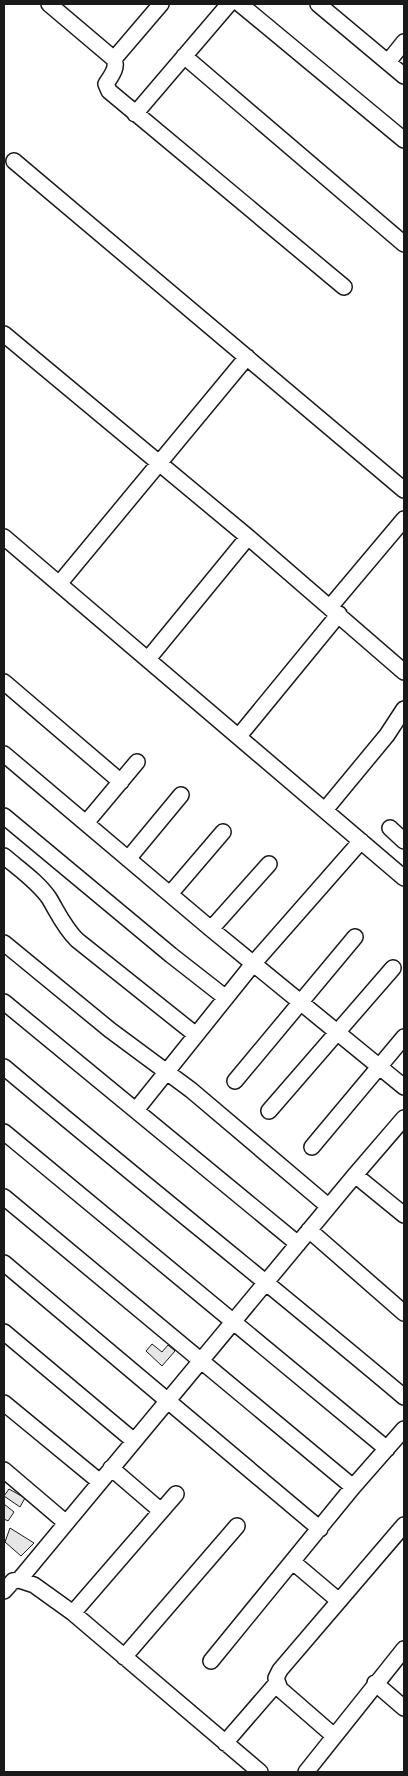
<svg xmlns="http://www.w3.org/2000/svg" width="408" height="1776" font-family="Figtree,sans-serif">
<rect width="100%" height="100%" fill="#fff"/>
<path fill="#e6e6e6" stroke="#1a1a1a" d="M152 1344 162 1352 168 1345 175 1351 162 1366 146 1351Z
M9 1489 25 1498 20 1507 4 1496Z
M4 1504 14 1512 8 1521 4 1519Z
M10 1528 34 1543 21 1556 5 1542Z"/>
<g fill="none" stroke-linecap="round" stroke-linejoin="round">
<defs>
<path id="minor" d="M49 4 114 59C118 68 111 76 106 84L109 91 344 287
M240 4 404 140
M318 4 404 76
M184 56 404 244
M114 59 161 4
M388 62 404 42
M135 114 229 4
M14 161 404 490
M4 334 248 537 404 672
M4 537 404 878
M59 584 247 357
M330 607 404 519
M148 659 248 537
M4 682 121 782
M239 736 339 614
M4 754 211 929 404 1087
M325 810 387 735 404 709
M4 816 171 955 226 998
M86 823 137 762
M390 828 404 841
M4 856C19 869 37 881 49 898 58 913 64 927 77 940L196 1035
M128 859 181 795
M170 894 223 832
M211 929 269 864
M4 943 110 1030 191 1090 328 1206
M4 1002 298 1244
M4 1067C136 1178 272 1286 404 1397
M235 1081 355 937
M136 1110 253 964 361 841
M269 1111 393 968
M4 1132 387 1449
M312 1147 404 1037
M355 1175 404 1215
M4 1197 353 1487
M309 1230 404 1313
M4 1263 320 1529
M4 1332 134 1441
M4 1403 100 1482
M111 1468 161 1511
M4 1470 65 1522
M293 1562 339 1601
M19 1580 355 1175 404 1118
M4 1591 13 1581 19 1580 34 1585 73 1613 260 1772
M73 1613 176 1494
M124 1657 237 1526
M211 1661 353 1487 404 1429
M375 1683 404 1708
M334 1736 280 1689 276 1678 280 1670 404 1525
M225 1743 276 1684
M306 1772 404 1649"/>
</defs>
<use href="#minor" stroke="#1a1a1a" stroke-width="18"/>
<use href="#minor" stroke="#fff" stroke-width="15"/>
</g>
<rect width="408" height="1776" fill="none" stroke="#1a1a1a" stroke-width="10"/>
</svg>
